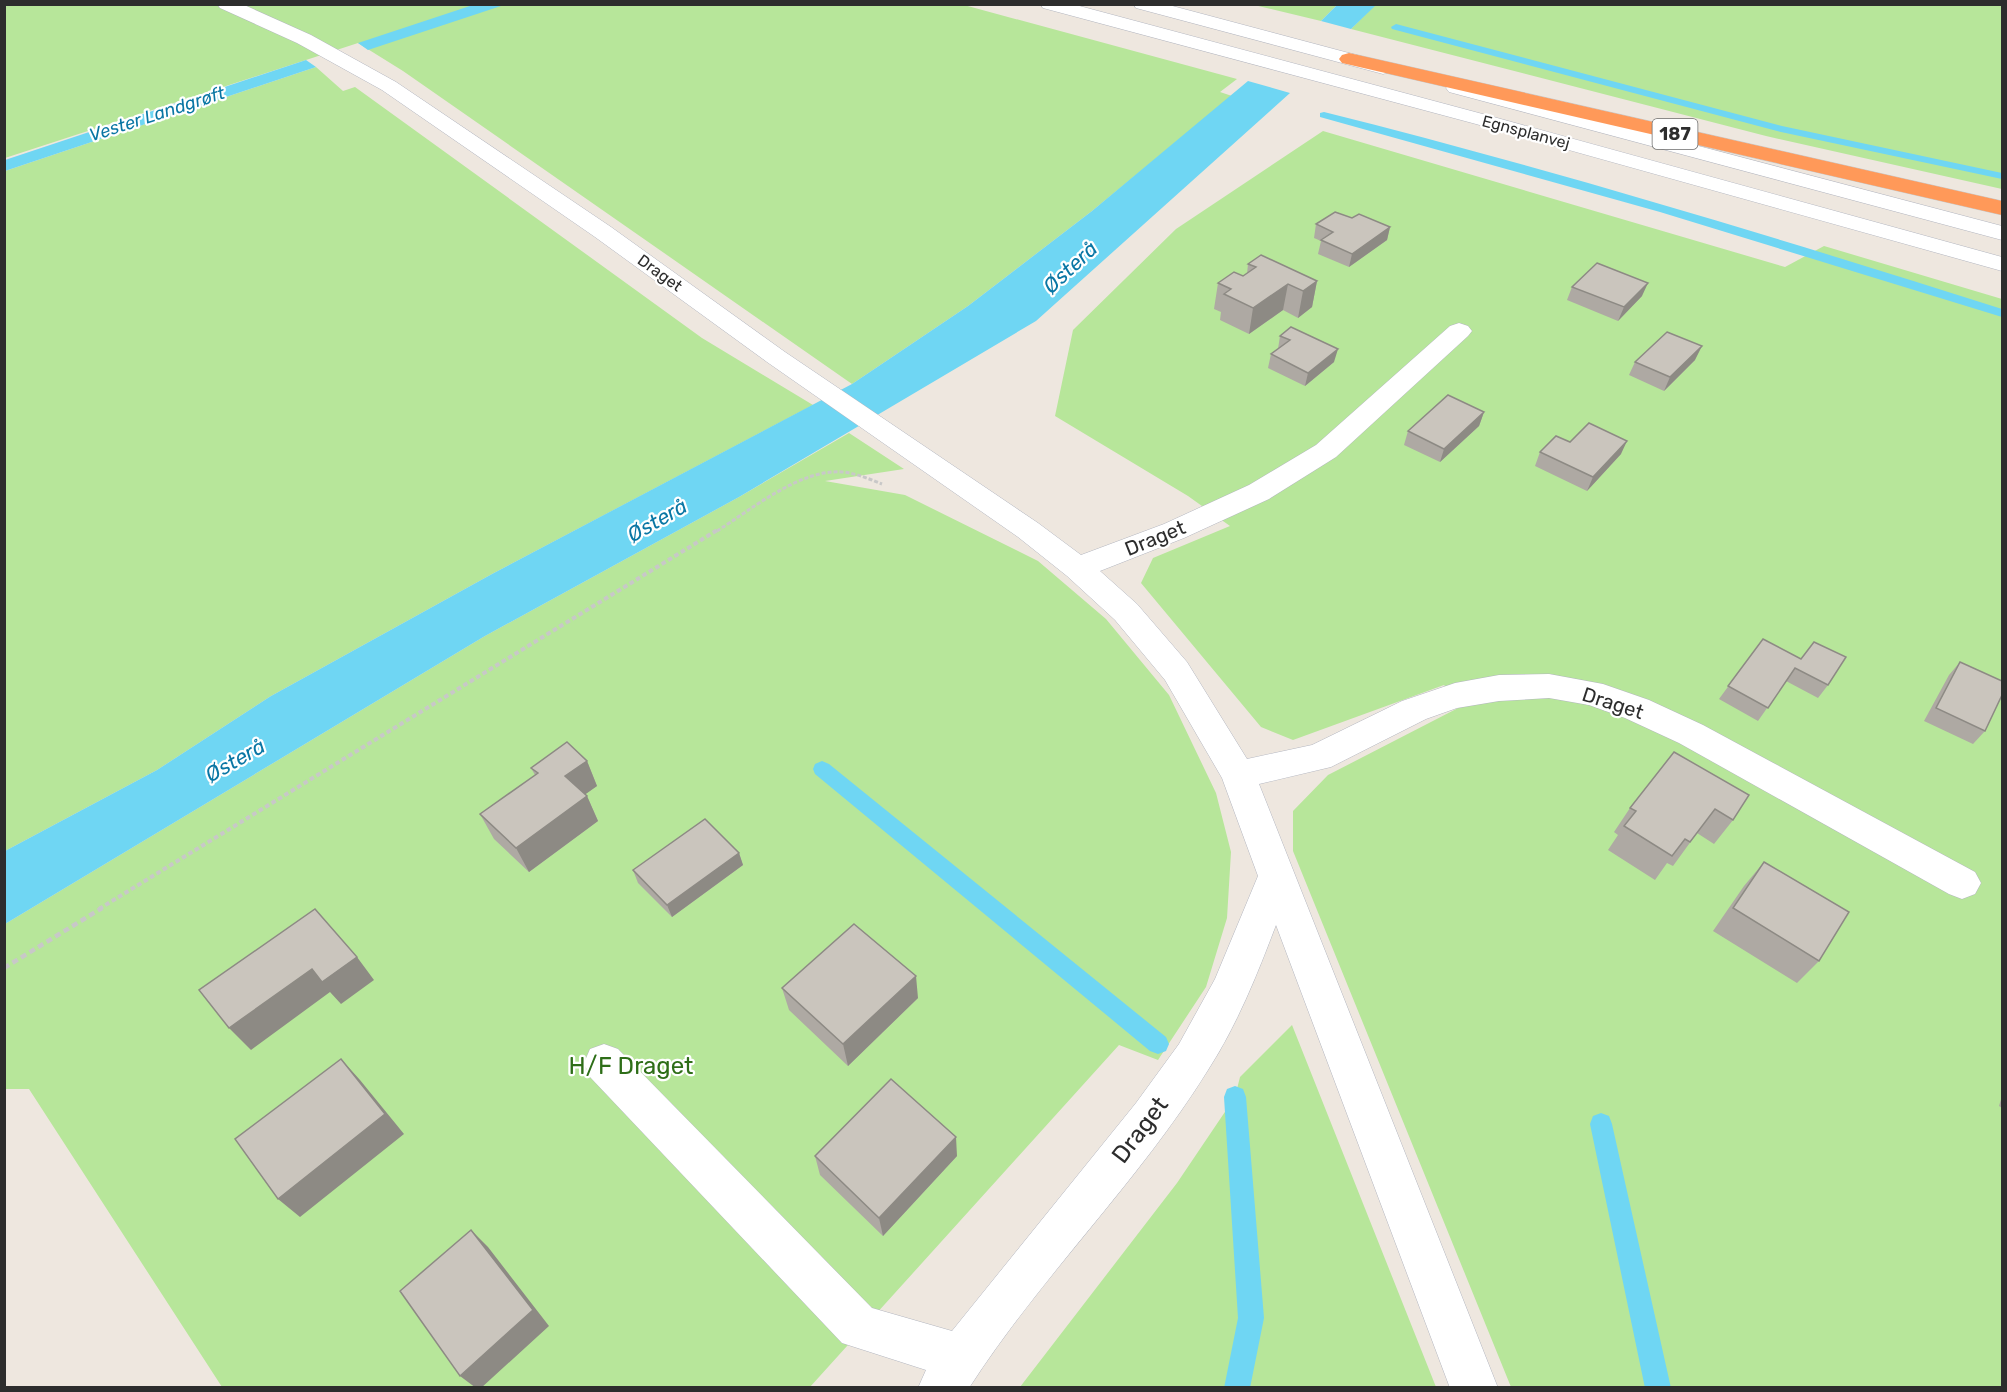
<svg xmlns="http://www.w3.org/2000/svg" width="2007" height="1392" font-family="Rubik,sans-serif">
<rect width="100%" height="100%" fill="#eee7df"/>
<path fill="#b7e69a" d="M1376 4 2002 5V189L1766 136 1351 29Z
M4 5H964L1237 79 1220 92 1232 96 1092 211 968 306 852 384 403 71 358 43 5 158Z
M1254 5H1337L1321 21Z
M316 67 343 91 355 87 702 338 813 405 492 574 271 696 157 770 5 851V171Z
M1323 131 1785 267 1824 246 2002 299V1387H1511L1293 851V811L1328 775 1462 706 1444 685 1293 740 1261 727 1141 583 1153 558 1230 526 1188 496 1055 416 1073 330 1176 229Z
M849 433 904 469 825 481 905 495 1038 561 1106 619 1169 695 1216 793 1231 852 1227 918 1206 987 1158 1060 1119 1045 810 1387H222L29 1089H5V924L485 636 739 497Z
M1292 1025 1436 1387H1020L1177 1183 1235 1097 1240 1077Z"/>
<path fill="#6fd6f3" d="M476 4 504 5 368 50 358 43Z
M1337 5V4L1376 5 1351 29 1321 21Z
M306 60 316 67 5 171V160Z
M1248 81 1290 93 1036 321 739 497 485 636 5 924V851L157 770 271 696 492 574 852 384 968 306 1092 211Z"/>
<g fill="none" stroke-linecap="round" stroke-linejoin="round">
<path fill="#6fd6f3" fill-rule="evenodd" d="M1396 24 1782 126 2002 173V179L1781 132 1392 29 1391 27Z
M1324 112C1552 169 1778 238 2002 309V317L1660 212 1320 117V113Z
M822 761 829 764 1166 1037 1169 1044 1166 1051 1158 1054 1150 1051 815 774 813 769 815 764Z
M1235 1086 1243 1089 1246 1097 1264 1318 1250 1388H1224L1238 1318 1224 1097 1227 1089Z
M1601 1113 1609 1116 1612 1124 1671 1388H1645L1590 1124 1593 1116Z"/>
<defs>
<path id="minor" d="M217 4H242L311 35 396 82 611 227 785 352 1038 523 1081 555 1164 524 1249 485 1316 445 1450 326 1459 323 1468 326 1472 331 1468 336 1336 457 1269 499 1184 538 1100 571 1137 604 1187 662 1247 759 1312 745 1402 701 1455 683 1499 675 1549 674 1603 684 1649 700 1703 725 1975 872 1981 883 1975 894 1962 899 1949 894 1679 743 1625 718 1589 705 1549 698 1499 701 1457 708 1426 719 1331 767 1259 784 1498 1388H1450L1276 925C1257 975 1237 1025 1208 1070 1138 1183 1041 1276 969 1388H918L926 1370 842 1343 590 1077 584 1063 590 1049 604 1044 618 1049 872 1308 952 1331 1136 1103 1179 1044 1215 979 1258 876 1222 778 1165 680 1115 620 1067 576 1018 537 767 362 595 237 382 90 297 43 220 8Z"/>
<path id="secondary" d="M1040 4H1072L1490 116 2002 257V271L1476 124 1043 8Z
M1133 4H1165L1390 64 1393 68 1390 72 1383 74 1136 8Z
M1456 82 2002 226V240L1449 92 1446 88 1449 84Z"/>
<path id="motorway" d="M1349 53 2002 201V215L1342 63 1339 59 1342 55Z"/>
</defs>
<use href="#minor" stroke="#b3b6c0" stroke-width="1"/>
<use href="#secondary" stroke="#b3b6c0" stroke-width="1"/>
<use href="#motorway" stroke="#c8c8c8" stroke-width="1"/>
<path stroke="#c8c8c8" stroke-width="3" stroke-dasharray="4 2" stroke-linecap="butt" d="M717 531C752 509 800 469 842 472 856 473 869 479 882 484"/>
<path stroke="#c8c8c8" stroke-width="4" stroke-dasharray="4.5 3" stroke-linecap="butt" d="M99 909 719 529"/>
<path stroke="#c8c8c8" stroke-width="4.5" stroke-dasharray="6 4" stroke-linecap="butt" d="M4 968 102 908"/>
<use href="#minor" fill="#fff" fill-rule="evenodd"/>
<use href="#secondary" fill="#fff" fill-rule="evenodd"/>
<use href="#motorway" fill="#ff9959" fill-rule="evenodd"/>
</g>
<path fill="#aea9a3" d="M1352 218 1390 227 1387 240 1349 267 1318 254 1321 241 1314 238 1316 224Z
M1248 264 1317 281 1312 307 1298 318 1283 310 1249 334 1220 320 1221 312 1214 309 1218 283 1243 276 1247 274Z
M1572 287 1642 296 1618 321 1567 300Z
M1280 336 1334 362 1305 386 1268 368 1271 354 1278 349Z
M1695 360 1664 391 1629 375 1635 362Z
M1484 412 1479 426 1440 462 1404 445 1408 431Z
M1570 442 1621 454 1587 491 1535 466 1540 452Z
M1763 639 1828 685 1818 698 1786 681 1758 721 1719 699Z
M1960 662 1985 731 1973 744 1924 721 1949 675Z
M1674 752 1733 820 1714 844 1697 833 1673 866 1667 863 1655 880 1608 850 1618 835 1614 832 1630 808Z
M587 761 597 786 585 794 587 796 598 821 529 872 494 839 480 814 535 775 531 768Z
M739 853 743 865 672 917 638 883 633 870Z
M1764 862 1819 961 1797 983 1713 931 1744 886Z
M782 988 918 998 848 1066 789 1010Z
M2002 1096V1108L1999 1106Z
M815 1156H957L883 1236 820 1175Z"/>
<path fill="#8d8a84" d="M1390 227 1387 240 1349 267 1352 254Z
M1317 281 1312 307 1298 318 1303 291Z
M1648 283 1642 296 1618 321 1624 307Z
M1288 284 1283 310 1249 334 1253 308Z
M1702 346 1695 360 1664 391 1670 377Z
M1338 349 1334 362 1305 386 1308 373Z
M1484 412 1479 426 1440 462 1444 449Z
M1627 441 1621 454 1587 491 1593 477Z
M587 761 597 786 576 801 565 776Z
M587 796 598 821 529 872 516 848Z
M739 853 743 865 672 917 667 905Z
M357 957 374 980 341 1004 330 992 251 1050 229 1028 312 969Z
M916 976 918 998 848 1066 843 1044Z
M341 1059 360 1080 404 1134 300 1217 278 1199Z
M956 1137 957 1156 883 1236 879 1218Z
M471 1230 488 1247 549 1326 481 1388H476L460 1376Z"/>
<path fill="#cac5bd" stroke="#8d8a84" stroke-width="1.5" d="M1335 212 1352 218 1359 214 1390 227 1352 254 1321 240 1333 232 1316 224Z
M1261 255 1317 281 1303 291 1288 284 1253 308 1224 294 1231 289 1218 283 1234 272 1243 276 1256 267 1248 264Z
M1597 263 1648 283 1624 307 1572 287Z
M1291 327 1338 349 1308 373 1271 354 1290 340 1280 336Z
M1667 332 1702 346 1670 377 1635 362Z
M1448 395 1484 412 1444 449 1408 431Z
M1589 423 1627 441 1593 477 1540 452 1556 436 1570 442Z
M1763 639 1801 659 1814 642 1846 657 1828 685 1795 668 1768 708 1728 686Z
M1960 662 2002 681V695L1985 731 1936 708Z
M567 742 587 761 565 776 587 796 516 848 480 814 538 773 531 768Z
M1674 752 1749 795 1733 820 1715 809 1690 842 1685 839 1672 856 1624 826 1636 811 1630 808Z
M705 819 739 853 667 905 633 870Z
M1764 862 1849 912 1819 961 1733 908Z
M315 909 357 957 322 982 312 969 229 1028 199 990Z
M854 924 916 976 843 1044 782 988Z
M341 1059 385 1114 278 1199 235 1139Z
M891 1079 956 1137 879 1218 815 1156Z
M471 1230 533 1310 460 1376 400 1291Z"/>
<g text-anchor="middle" dominant-baseline="central" stroke-width="4.5" stroke-linejoin="round" paint-order="stroke">
<g font-size="16" fill="#2d2d2d" stroke="#fff">
<text transform="translate(1526 132) rotate(15)">Egnsplanvej</text>
<text transform="translate(660 273) rotate(36)">Draget</text>
</g>
<g font-size="18" font-style="italic" fill="#0976a4" stroke="#fff">
<text transform="translate(157 114) rotate(-18)">Vester Landgrøft</text>
</g>
<rect fill="#fff" stroke="#6c6c6c" stroke-width="1.5" x="1652.5" y="119" width="45" height="30" rx="4.5"/>
<g font-size="18" font-weight="bold" fill="#2d2d2d">
<text x="1675" y="134">187</text>
</g>
<g font-size="20" fill="#2d2d2d" stroke="#fff">
<text transform="translate(1155 538) rotate(-22)">Draget</text>
<text transform="translate(1613 703) rotate(18)">Draget</text>
</g>
<g font-size="21" font-style="italic" fill="#0976a4" stroke="#fff">
<text transform="translate(1070 267) rotate(-43)">Østerå</text>
<text transform="translate(657 520) rotate(-30)">Østerå</text>
<text transform="translate(235 760) rotate(-30)">Østerå</text>
</g>
<g font-size="24" fill="#2e6e18" stroke="#fff">
<text x="631" y="1066">H/F Draget</text>
</g>
<g font-size="24" fill="#2d2d2d" stroke="#fff">
<text transform="translate(1140 1130) rotate(-53)">Draget</text>
</g>
</g>
<rect width="2007" height="1392" fill="none" stroke="#2d2d2d" stroke-width="12"/>
</svg>
